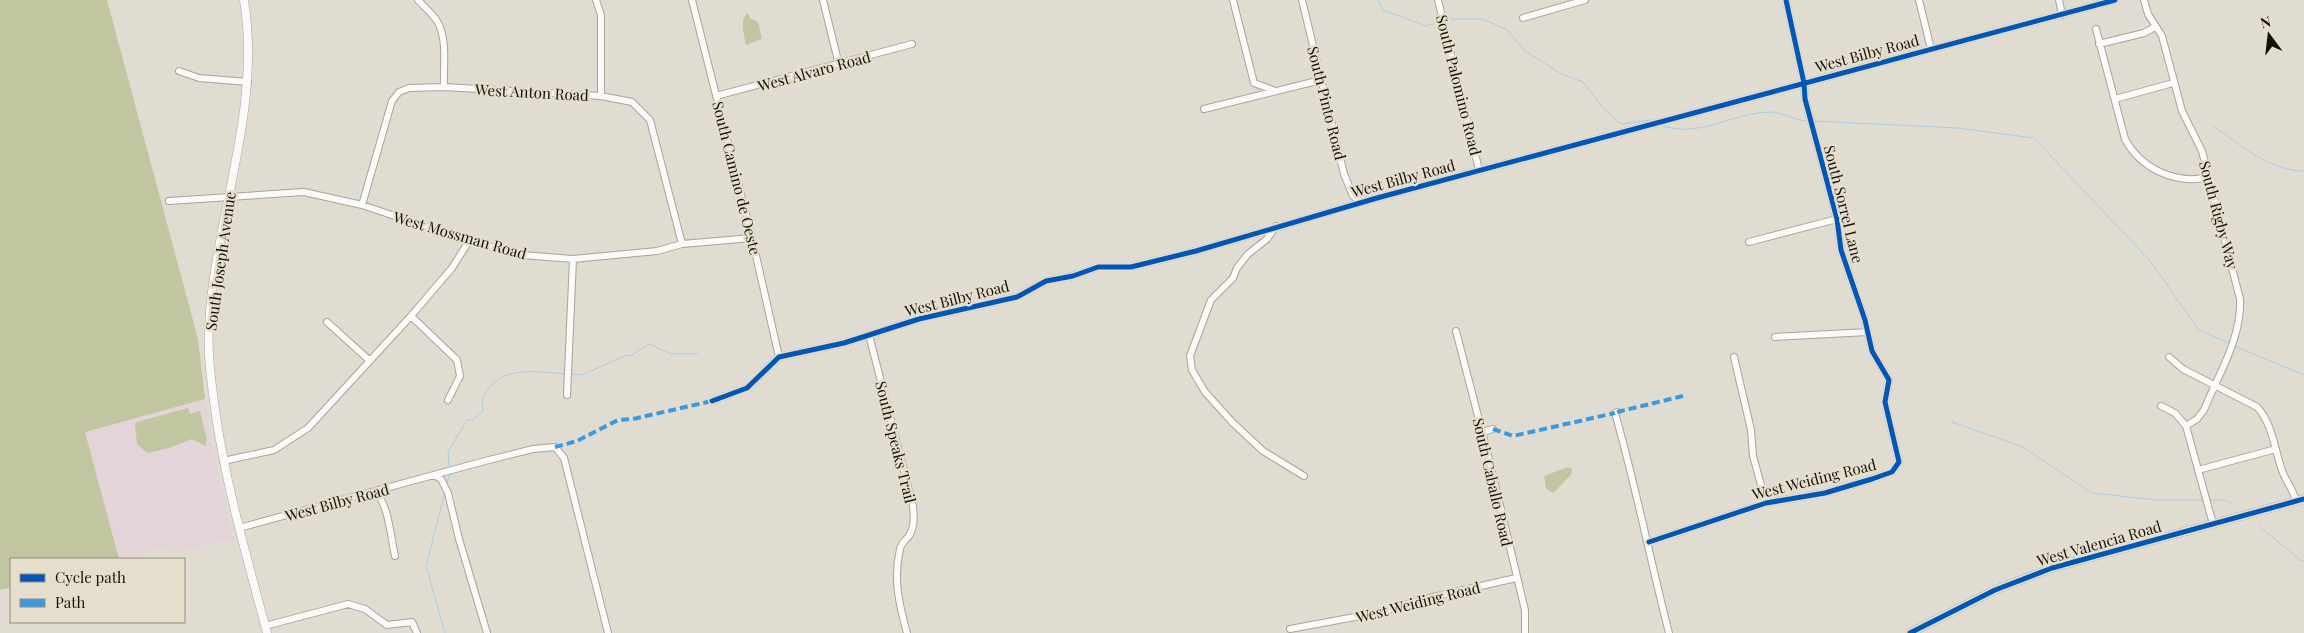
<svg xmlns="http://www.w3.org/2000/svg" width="2304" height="633" font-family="'Playfair Display',serif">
<rect width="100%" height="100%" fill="#e0dcd2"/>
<path fill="#e2d4d8" d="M205 399 211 441 233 539 172 553 169 546 119 559 85 432Z"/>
<path fill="#c1c6a0" d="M0 0H107L198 339 205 399 85 432 119 559H11V587L0 590Z
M748 13 750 18 758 22 762 39 746 45C744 34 739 20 748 13Z
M188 408 190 414 200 411 207 440 205 446 192 439 169 448 147 453 137 444 135 424 137 422Z
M1568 467 1572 469 1571 475C1564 481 1560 487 1553 493L1546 489 1544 476Z"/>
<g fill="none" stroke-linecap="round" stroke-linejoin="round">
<path stroke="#a9cce8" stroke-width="1" d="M1378 0 1383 10 1427 26 1441 20
M1445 19H1483L1507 30 1525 51 1560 73 1583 82 1602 107 1618 122 1624 124 1650 120 1654 122
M1814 121 1957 128 2034 138 2151 262 2198 329 2230 344
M1659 124C1694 141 1734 112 1770 112 1783 112 1794 121 1808 121
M2214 127C2242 145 2269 171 2304 171
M2234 346 2304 375
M570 374 582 375 627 355 630 356 649 344 671 354H698
M1952 422 2023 447 2092 493 2157 500H2203
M449 469 448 452 467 420H473L482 412C484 406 481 402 484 396 500 364 536 372 566 374
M446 486 450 473
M445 492 426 566 445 633
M2209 500H2223L2232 503
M2260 527 2300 560 2304 561"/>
<defs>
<path id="minor" d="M418 0C424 7 432 13 437 21 448 39 443 67 444 87
M596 0 601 15V96
M692 0 752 238 779 357
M823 0 839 65
M1233 0 1254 83 1273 90
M1302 0 1344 174 1353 196 1361 202
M1438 0 1479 170
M1919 0 1931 49
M2059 0 2062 15
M2144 0 2148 14 2162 36 2182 111 2202 151 2240 299C2242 338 2218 375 2204 410L2197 419 2186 426
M1523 18 1585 0
M2096 29 2125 139C2141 169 2176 185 2209 177
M2099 44 2144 33 2155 27
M179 71 199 78 248 82
M716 96 912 44
M2115 99 2173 83
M1204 109 1321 80
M169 201 304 192 362 205 469 241 522 255 573 259 657 251 682 244 752 238
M362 205 392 101 399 92 409 88 444 87 601 96 632 102 650 120 682 244
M1276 226 1267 239 1248 254 1237 268 1233 278 1211 300 1190 356 1192 370 1205 392 1233 423 1263 451 1304 476
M1749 242 1837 219
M411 316 457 360 460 376 448 400
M327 322 369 360
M1456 331 1486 447 1525 610V633
M869 335 913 506C914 517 915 526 909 536 906 540 901 543 900 549 893 579 899 604 907 633
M1775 337 1868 332
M1734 357 1751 430 1753 456 1766 503
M2169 357 2183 369 2257 407C2274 426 2274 450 2283 473 2287 483 2293 489 2296 501
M567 395 573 259
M712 401 747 388 779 357 844 343 919 319 1017 297 1046 281 1073 276 1098 267H1131L1196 251 1377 198 2115 0
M2161 406 2175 413 2186 426 2213 524
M1617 412 1615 413C1636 486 1650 560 1669 633
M1482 432 1493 429
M223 461 274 450 308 428 411 316 452 268 469 241
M2198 470 2276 449
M434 475 441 479 448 493 459 539 487 633
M374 492C388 499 391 539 395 556
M239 528 485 461 533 449 555 447 564 458 608 633
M1649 542 1766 503 1825 493 1872 479 1892 472 1899 462 1885 402 1889 380 1872 351 1865 320 1841 250 1837 219 1805 99 1804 83 1786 0
M265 626 348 604 365 609 387 625 412 622 417 633
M1290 629 1382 612 1420 600 1516 578"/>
<path id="major" d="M244 0C262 110 215 216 209 326 207 356 212 386 216 416 227 490 248 561 267 633
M1910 633 1995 590 2052 568 2304 499"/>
</defs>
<use href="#minor" stroke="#a8a49d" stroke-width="8"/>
<use href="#major" stroke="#a8a49d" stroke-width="9"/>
<use href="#minor" stroke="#fafaf8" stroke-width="6"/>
<use href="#major" stroke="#fafaf8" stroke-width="8"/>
<path stroke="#3b9ade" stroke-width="4" stroke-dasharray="8 4" stroke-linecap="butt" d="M1617 412 1683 396
M1493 429 1513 436 1615 413
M555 447 577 441 618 420 633 419 712 401"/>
<defs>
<path id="cycleway" d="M712 401 747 388 779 357 844 343 919 319 1017 297 1046 281 1073 276 1098 267H1131L1196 251 1377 198 2115 0
M1649 542 1766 503 1825 493 1872 479 1892 472 1899 462 1885 402 1889 380 1872 351 1865 320 1841 250 1837 219 1805 99 1804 83 1786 0
M1910 633 1995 590 2052 568 2304 499"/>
</defs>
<use href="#cycleway" stroke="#e6decc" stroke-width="8"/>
<use href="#cycleway" stroke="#0057b8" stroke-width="5"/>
</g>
<g text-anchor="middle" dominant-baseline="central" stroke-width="5" stroke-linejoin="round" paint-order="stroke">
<g font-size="15" fill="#13100a" stroke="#e6decc">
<text transform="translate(1867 53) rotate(-15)">West Bilby Road</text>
<text transform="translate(814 71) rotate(-15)">West Alvaro Road</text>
<text transform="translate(1459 85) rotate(76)">South Palomino Road</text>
<text transform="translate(532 92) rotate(3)">West Anton Road</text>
<text transform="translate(1327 103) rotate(76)">South Pinto Road</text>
<text transform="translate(737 178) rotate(76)">South Camino de Oeste</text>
<text transform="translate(1403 178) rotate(-15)">West Bilby Road</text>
<text transform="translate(1844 204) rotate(76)">South Sorrel Lane</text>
<text transform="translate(2219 215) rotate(75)">South Rigby Way</text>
<text transform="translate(460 235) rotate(16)">West Mossman Road</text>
<text transform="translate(220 261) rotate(-82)">South Joseph Avenue</text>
<text transform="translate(957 298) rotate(-14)">West Bilby Road</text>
<text transform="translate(896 442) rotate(76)">South Speaks Trail</text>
<text transform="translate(1814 479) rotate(-14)">West Weiding Road</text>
<text transform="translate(1493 482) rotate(77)">South Caballo Road</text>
<text transform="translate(337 502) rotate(-15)">West Bilby Road</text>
<text transform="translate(2099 543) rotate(-16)">West Valencia Road</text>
<text transform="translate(1418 602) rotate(-14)">West Weiding Road</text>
</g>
</g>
<rect x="10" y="558" width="175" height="65" fill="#e6decc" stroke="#928c7e"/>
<rect x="20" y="574" width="25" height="8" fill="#0057b8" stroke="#928c7e"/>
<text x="55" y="583" font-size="15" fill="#13100a">Cycle path</text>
<rect x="20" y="599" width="25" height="8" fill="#3b9ade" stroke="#928c7e"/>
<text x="55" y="608" font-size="15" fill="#13100a">Path</text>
<g transform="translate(2269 35) rotate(345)" stroke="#e6decc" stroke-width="4" paint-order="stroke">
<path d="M0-4L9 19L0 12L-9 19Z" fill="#13100a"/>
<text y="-8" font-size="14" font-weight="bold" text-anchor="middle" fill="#13100a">N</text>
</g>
</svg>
